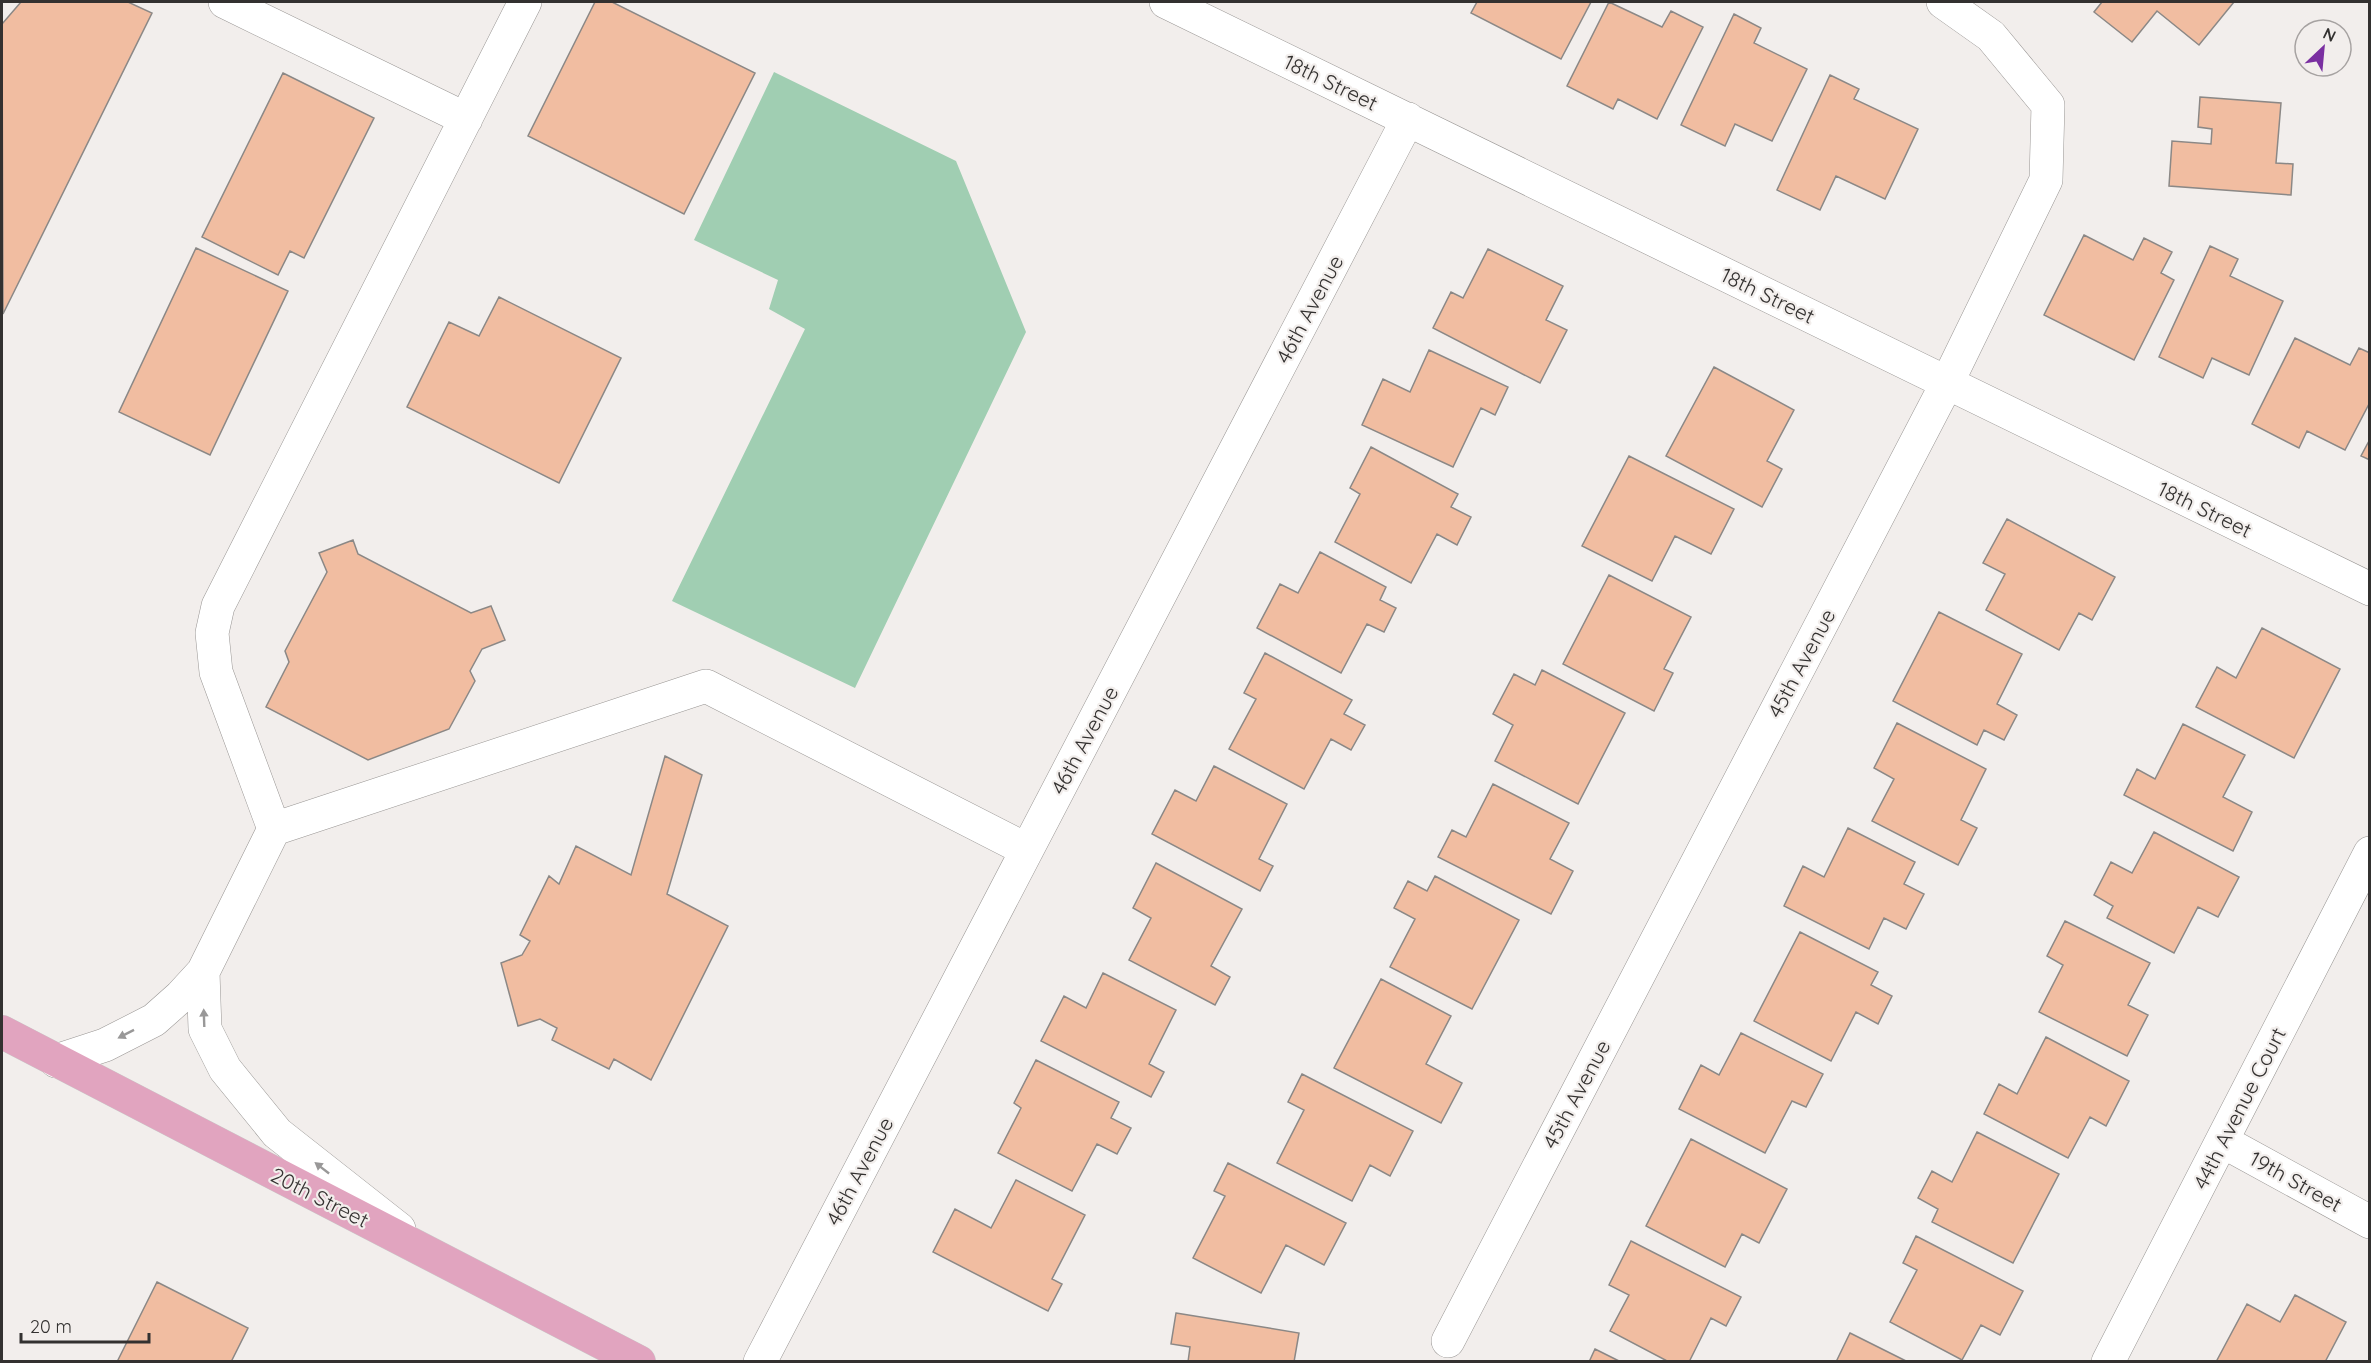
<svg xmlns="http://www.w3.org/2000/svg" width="2371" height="1363" font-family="Quicksand,sans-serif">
<rect width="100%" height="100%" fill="#f2eeec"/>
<path fill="#a0ceb2" d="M774 72 956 161 1026 332 855 688 672 601 805 329 769 309 778 280 694 240Z"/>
<path fill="#f1bda1" stroke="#8b8886" stroke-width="1.5" d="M21 2H128L152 13 3 314 2 24Z
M595 2H612L755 73 684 214 528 136Z
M1477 2H1591L1561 59 1471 13Z
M1609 2 1662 27 1671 11 1703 27 1657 119 1618 99 1613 109 1567 86Z
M2102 2H2234L2199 45 2157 11 2132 42 2094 12Z
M1734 14 1761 28 1754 43 1807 69 1772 141 1735 124 1725 146 1681 125Z
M283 73 374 118 304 258 290 251 278 275 202 237Z
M1830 75 1859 89 1854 99 1918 129 1885 199 1836 176 1820 210 1777 190Z
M2200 97 2281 103 2276 163 2293 164 2291 195 2169 186 2172 141 2211 144 2212 129 2198 127Z
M2084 235 2133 260 2144 238 2172 252 2161 273 2174 280 2134 360 2044 315Z
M2210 246 2238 259 2230 276 2283 301 2249 375 2212 358 2203 378 2159 357Z
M196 248 288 291 210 455 119 412Z
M1488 249 1563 286 1546 320 1567 330 1540 383 1433 328 1451 292 1463 298Z
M499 297 621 358 559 483 407 407 449 322 479 336Z
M2295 338 2350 365 2359 348 2370 353V402L2345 450 2307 431 2299 448 2252 424Z
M1429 350 1508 387 1495 415 1481 408 1453 467 1362 425 1383 379 1410 392Z
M1714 367 1794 410 1767 461 1782 469 1762 507 1666 456Z
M2370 439V460L2361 456Z
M1371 447 1458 494 1451 507 1471 517 1457 545 1437 534 1411 583 1335 542 1360 494 1350 488Z
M1629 456 1734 509 1711 554 1675 536 1652 581 1582 546Z
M2007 519 2115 577 2092 620 2079 613 2059 650 1986 610 2005 574 1983 563Z
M353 540 358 554 471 613 491 606 505 640 482 649 470 671 475 681 449 729 368 760 266 707 289 662 285 651 327 572 319 553Z
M1320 552 1386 587 1380 600 1396 608 1384 632 1367 624 1341 673 1257 628 1280 584 1298 593Z
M1609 575 1691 617 1664 669 1673 673 1654 711 1563 664Z
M1939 612 2022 654 1997 704 2017 715 2004 740 1984 730 1977 745 1893 701Z
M2262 628 2340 669 2294 758 2196 707 2217 667 2236 678Z
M1265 653 1352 700 1344 714 1365 725 1351 750 1331 739 1304 789 1229 749 1256 699 1244 693Z
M1542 670 1625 713 1578 804 1495 761 1513 725 1493 714 1514 674 1535 685Z
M1897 723 1986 769 1961 820 1977 828 1958 865 1872 821 1894 779 1874 768Z
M2183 724 2245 755 2223 797 2252 812 2233 851 2124 795 2137 769 2155 779Z
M665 756 702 775 667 894 728 926 651 1080 614 1059 609 1069 552 1040 557 1028 540 1019 518 1026 501 963 522 955 530 941 520 935 549 876 559 884 576 846 631 875Z
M1214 766 1287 804 1259 859 1273 866 1260 891 1152 834 1175 790 1196 801Z
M1493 784 1569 823 1550 859 1573 871 1551 914 1438 857 1452 830 1466 837Z
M1848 828 1915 862 1904 884 1924 894 1906 929 1884 918 1869 949 1784 906 1803 866 1824 877Z
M2154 832 2239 877 2218 917 2198 907 2174 953 2107 918 2113 906 2094 895 2111 862 2132 873Z
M1156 863 1242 909 1211 966 1230 977 1215 1005 1129 960 1151 918 1133 908Z
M1435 876 1519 920 1472 1009 1390 967 1415 919 1394 908 1408 881 1427 891Z
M2065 921 2150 963 2128 1005 2148 1015 2127 1056 2039 1012 2063 965 2047 956Z
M1800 932 1878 972 1871 985 1892 996 1878 1024 1856 1012 1831 1061 1754 1021Z
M1103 973 1176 1010 1149 1064 1164 1072 1151 1097 1041 1041 1064 996 1086 1008Z
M1381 979 1451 1016 1426 1064 1462 1083 1441 1123 1334 1068Z
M1741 1033 1823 1074 1806 1107 1792 1101 1765 1153 1679 1109 1701 1065 1719 1075Z
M2046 1037 2129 1081 2106 1126 2090 1117 2068 1158 1984 1114 1999 1084 2017 1094Z
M1036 1060 1119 1102 1111 1118 1131 1128 1117 1154 1097 1144 1072 1191 998 1153 1021 1108 1014 1103Z
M1302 1074 1413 1131 1390 1176 1370 1165 1352 1201 1277 1163 1304 1110 1288 1102Z
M1977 1132 2059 1174 2013 1263 1932 1222 1938 1209 1918 1198 1932 1171 1952 1182Z
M1691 1139 1787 1189 1759 1243 1742 1234 1725 1267 1646 1226Z
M1228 1163 1346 1223 1324 1265 1286 1245 1261 1293 1193 1258 1225 1196 1214 1191Z
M1016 1180 1085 1215 1052 1279 1062 1284 1048 1311 933 1252 955 1209 991 1228Z
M1916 1236 2023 1291 2000 1335 1981 1325 1962 1360 1890 1322 1917 1270 1903 1263Z
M1631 1241 1741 1297 1726 1326 1711 1318 1689 1362H1669L1610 1331 1629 1295 1609 1285Z
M157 1282 248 1328 231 1362H117Z
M2295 1295 2346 1322 2325 1362H2216L2247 1304 2280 1322Z
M1176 1313 1299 1333 1294 1362H1188L1190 1347 1171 1344Z
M1850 1333 1908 1362H1836Z
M1595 1349 1621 1362H1589Z"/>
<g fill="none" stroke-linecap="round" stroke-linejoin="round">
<defs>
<path id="minor" d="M225 2 466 119
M1166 2 2370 589
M274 829 216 672 212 633 218 606 525 2
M203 972 205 1029 225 1069 277 1133 399 1229
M56 1061 105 1045 154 1020 181 996 203 972 274 829 706 686 1027 850
M2222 1141 2370 1222
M1448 1341 1947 383 2046 180 2048 105 1991 36 1943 2
M760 1362 1408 119
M2108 1362 2370 853"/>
<path id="major" d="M2 1032 639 1362"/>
</defs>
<use href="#minor" stroke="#999694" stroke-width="34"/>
<use href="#major" stroke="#cac9c9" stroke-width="34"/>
<use href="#minor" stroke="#fff" stroke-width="33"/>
<use href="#major" stroke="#e1a4bf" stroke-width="33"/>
</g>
<defs><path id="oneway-solid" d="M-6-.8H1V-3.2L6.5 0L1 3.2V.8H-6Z" transform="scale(1.5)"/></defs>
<g fill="#999898">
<use href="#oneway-solid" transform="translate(204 1018) rotate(-92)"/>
<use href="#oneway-solid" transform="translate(126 1034) rotate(153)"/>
<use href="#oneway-solid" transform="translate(322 1168) rotate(-142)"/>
</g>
<g text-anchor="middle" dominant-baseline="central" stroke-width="4.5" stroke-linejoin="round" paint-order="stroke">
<g font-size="21" fill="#333130" stroke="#f2eeec">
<text transform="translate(1331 82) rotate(26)">18th Street</text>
<text transform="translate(1768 295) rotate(26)">18th Street</text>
<text transform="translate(1309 309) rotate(-62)">46th Avenue</text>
<text transform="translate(2205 509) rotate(26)">18th Street</text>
<text transform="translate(1801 663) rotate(-62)">45th Avenue</text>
<text transform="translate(1084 740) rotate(-62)">46th Avenue</text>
<text transform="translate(1576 1094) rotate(-62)">45th Avenue</text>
<text transform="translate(2239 1108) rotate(-63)">44th Avenue Court</text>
<text transform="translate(859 1171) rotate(-62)">46th Avenue</text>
<text transform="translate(2296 1181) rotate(29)">19th Street</text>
<text transform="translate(320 1197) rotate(27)">20th Street</text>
</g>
</g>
<rect width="2371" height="1363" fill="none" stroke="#333130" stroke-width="6"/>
<g transform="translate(2323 48) rotate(26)"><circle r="28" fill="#f2eeec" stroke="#a6a2a1" stroke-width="1.5"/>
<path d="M0-4.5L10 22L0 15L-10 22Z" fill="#7a2fa1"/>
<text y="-9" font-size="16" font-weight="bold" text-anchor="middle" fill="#333130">N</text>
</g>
<path d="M21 1333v9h128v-9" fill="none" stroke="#333130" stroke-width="3"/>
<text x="30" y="1333" font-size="18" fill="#333130" stroke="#f2eeec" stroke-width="4.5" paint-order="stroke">20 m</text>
</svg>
